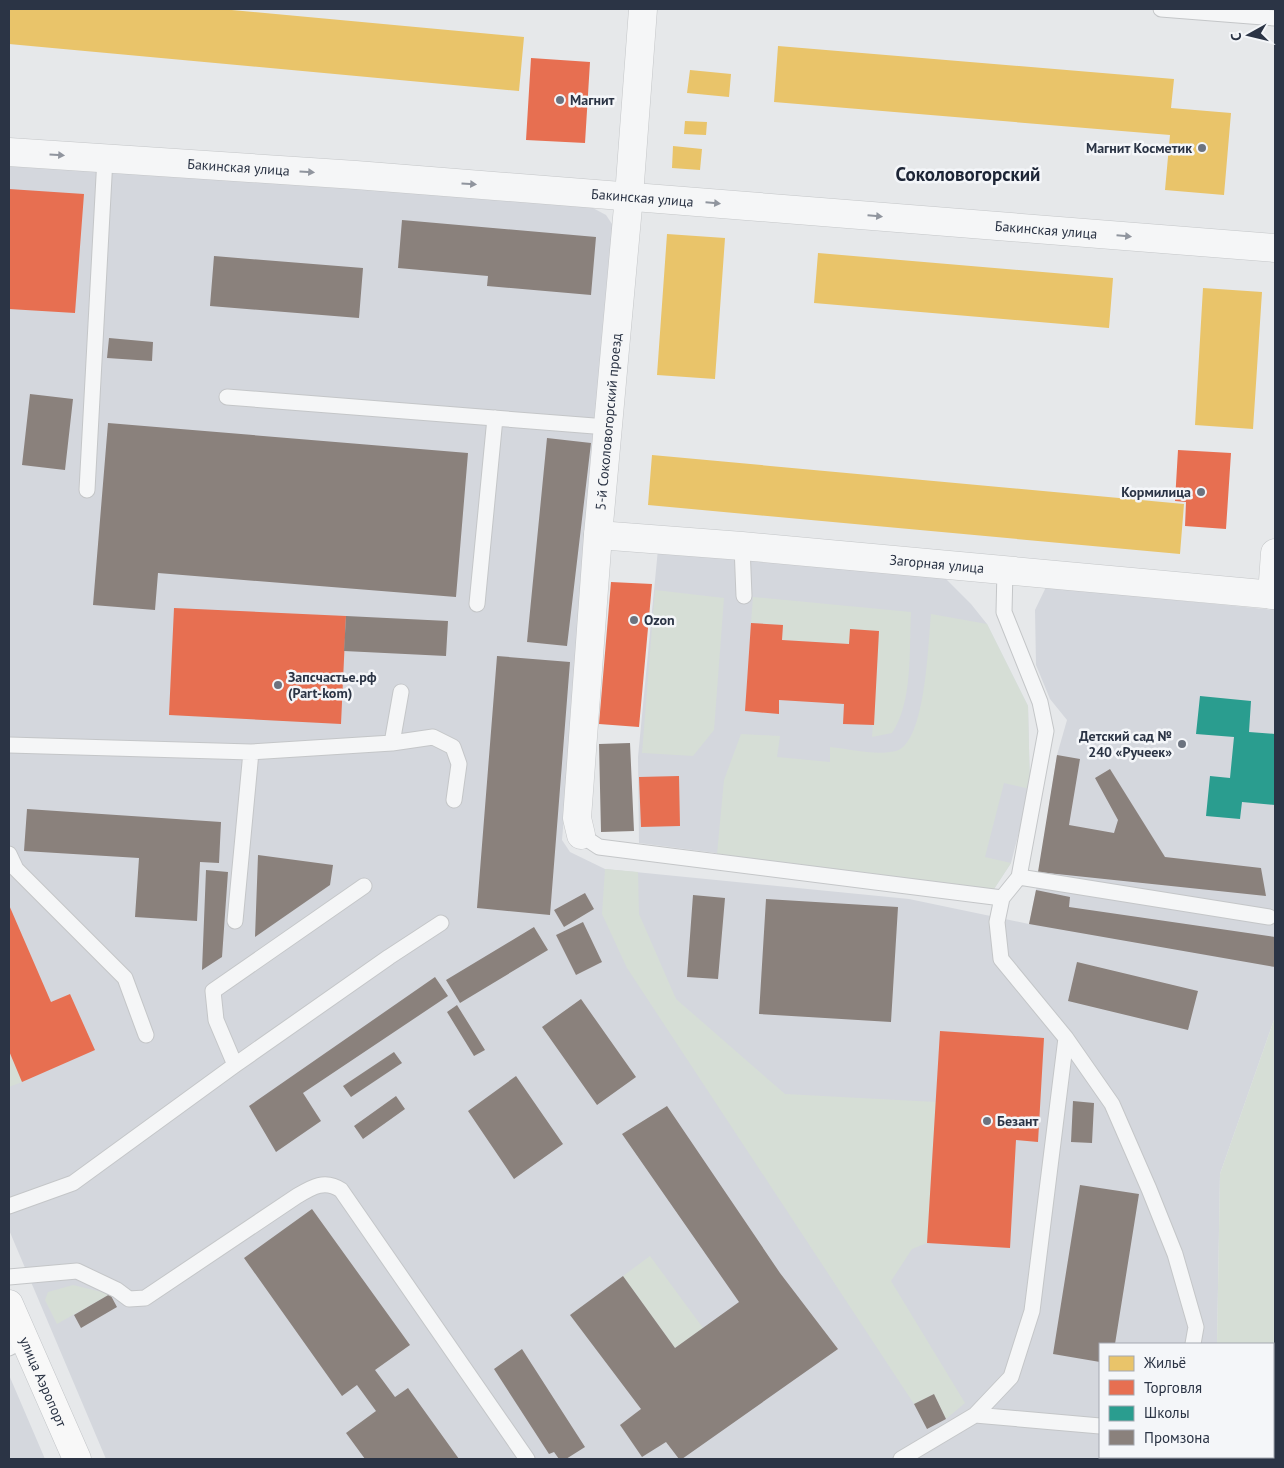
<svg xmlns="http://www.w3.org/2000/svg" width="1284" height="1468" font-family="'PT Sans',sans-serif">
<rect width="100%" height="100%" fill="#e6e8ea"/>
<path fill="#d4d7dd" d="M9 162 591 207 606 215 614 227 562 840 570 852 605 869 909 899 1029 924 1036 890 1057 755 1067 720 1050 699 1036 665 1035 610 1046 587 1275 610V1017L1220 1174 1217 1344H1100V1457H1273V1452L1275 1459H106L9 1230Z
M658 549 944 577 971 604 987 624 1028 706 1030 789 1011 863 994 889 639 843 638 757Z
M9 1375 45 1459H9Z"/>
<path fill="#d6ded6" d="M655 590 724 598 714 730 693 756 642 753Z
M753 597 911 612C909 650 913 702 892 733L872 737 879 631 849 644 782 640 783 625 751 623Z
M931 614 987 624 1028 706 1030 789 1004 783 985 857 1011 863 994 889 717 854 724 780 741 734 780 736 777 757 830 762V747C851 749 875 756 896 751 926 743 928 642 931 614Z
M605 869 638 872 639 914 676 999 785 1094 936 1102 927 1243 912 1249 891 1281 965 1403 946 1419 934 1394 914 1404 627 968 602 914Z
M1275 1017V1457L1273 1452V1344H1217L1220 1174Z
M9 1051 22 1082 9 1087Z
M650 1256 703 1328 675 1348 623 1276Z
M73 1285 110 1294 57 1324 45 1300 48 1292Z"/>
<path fill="#e9c46a" d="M9 9H221L524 37 519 91 9 44Z
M778 46 1174 79 1171 108 1231 113 1224 195 1165 190 1170 135 774 102Z
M690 70 731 74 729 97 687 93Z
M685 121 707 122 706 135 684 134Z
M673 146 702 149 700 170 672 168Z
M667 234 725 238 715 379 657 375Z
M818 253 1113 278 1109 328 814 303Z
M1203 288 1262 292 1253 429 1195 425Z
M652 455 1184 504 1180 554 648 505Z"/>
<path fill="#e76f51" d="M531 58 590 62 585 143 526 140Z
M9 189 84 194 75 313 9 309Z
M1178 450 1231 453 1226 529 1185 526 1186 502 1175 501Z
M611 582 652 584 639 727 599 724Z
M174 608 346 616 341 724 169 715Z
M751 623 783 625 782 640 849 644 850 629 879 631 874 725 843 724 844 704 779 700V714L745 711Z
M679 776 680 826 641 827 639 777Z
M9 905 51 1002 70 994 95 1050 22 1082 9 1051Z
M940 1031 1044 1038 1038 1142 1016 1140 1010 1248 927 1243Z"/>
<path fill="#2a9d8f" d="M1200 696 1251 701 1249 732 1275 734V805L1242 802 1240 819 1206 816 1210 776 1230 778 1234 737 1196 734Z"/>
<path fill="#8a817c" d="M402 220 596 237 591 295 487 286 488 276 398 268Z
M214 256 363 268 359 318 210 306Z
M109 338 153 342 152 361 107 358Z
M30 394 73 399 65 470 22 465Z
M108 423 468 453 456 597 158 573 155 610 93 605Z
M547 438 591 443 567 646 527 642Z
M346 616 448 621 446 656 344 651Z
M497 656 570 662 550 915 477 908Z
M630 743 634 831 601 832 599 744Z
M1057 755 1080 759 1069 825 1114 833 1118 820 1095 778 1110 769 1165 857 1261 868 1266 896 1038 872Z
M27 809 221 822 219 863 200 862 197 921 135 917 139 858 24 851Z
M258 855 333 865 330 885 255 937Z
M206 870 228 872 222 957 202 970Z
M1036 890 1070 897 1069 907 1275 937V967L1029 924Z
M585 893 594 909 564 927 554 910Z
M693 895 725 898 718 979 687 977Z
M766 899 898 907 891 1022 759 1014Z
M583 922 602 962 576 975 556 935Z
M534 927 548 950 460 1003 446 980Z
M1077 962 1198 991 1188 1030 1068 1001Z
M435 977 448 996 303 1093 321 1121 276 1152 249 1106Z
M581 999 636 1077 597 1105 542 1027Z
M457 1005 485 1050 474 1056 447 1012Z
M394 1052 402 1063 351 1097 343 1086Z
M516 1076 563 1144 514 1179 468 1111Z
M396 1096 405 1109 363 1139 354 1126Z
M1073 1101 1094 1103 1092 1143 1071 1142Z
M667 1106 780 1273 838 1349 682 1459H679L666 1442 642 1457 620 1425 641 1409 570 1315 623 1276 675 1348 739 1302 622 1134Z
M1080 1185 1139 1194 1115 1344H1100V1362L1053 1354Z
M312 1209 410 1345 375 1370 395 1397 408 1388 459 1459H365L346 1433 376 1411 357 1385 342 1396 244 1258Z
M110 1294 117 1307 81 1328 74 1315Z
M522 1349 585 1447 566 1459H559L554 1452 549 1454 494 1369Z
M934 1394 946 1419 927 1429 914 1404Z"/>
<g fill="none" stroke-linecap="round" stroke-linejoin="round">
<defs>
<path id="lane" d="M1161 9 1275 18
M227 397 607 427
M87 490 105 158
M742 546 744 596
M477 604 495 418
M392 743 433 737 453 747 459 764 454 800
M9 745 251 752 392 743 401 692
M581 835 599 847 1002 898 1019 877 1046 731 1040 702 1004 612 1005 570
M9 854 16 869 125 978 146 1035
M1019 877 1269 917
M235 921 251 752
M1066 1038 1112 1104 1149 1189 1175 1254 1196 1327 1193 1344
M235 1065 216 1020 213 991 364 886
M9 1206 73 1183 235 1065 389 957 441 923
M9 1277 77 1271 117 1290 129 1299 145 1298 297 1196C312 1187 325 1179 341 1190L527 1459
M9 1348 24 1340
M975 1415 1100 1426
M901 1459 975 1415 1011 1377 1032 1311 1066 1038 1001 959 997 922 1002 898"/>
<g id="street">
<path id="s1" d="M9 152 356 175 1275 248"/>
<path id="s2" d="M598 535 742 546 1275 595"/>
<path d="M1272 595 1275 553"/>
<path id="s3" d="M581 835 577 818 598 535 629 196 643 9"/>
</g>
<g id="primary">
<path id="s4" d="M9 1304 77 1459"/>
</g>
</defs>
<use href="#lane" stroke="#c4c6c8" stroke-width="17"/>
<use href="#street" stroke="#c4c6c8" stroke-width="29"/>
<use href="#primary" stroke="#c2c5c8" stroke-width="29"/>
<use href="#lane" stroke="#f5f6f7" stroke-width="15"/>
<use href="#street" stroke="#f5f6f7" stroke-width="28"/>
<use href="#primary" stroke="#f8f8f8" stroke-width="28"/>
</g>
<defs><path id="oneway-solid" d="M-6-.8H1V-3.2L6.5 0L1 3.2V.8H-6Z" transform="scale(1.25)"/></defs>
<g fill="#90959e">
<use href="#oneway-solid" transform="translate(57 155) rotate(4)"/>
<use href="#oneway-solid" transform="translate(307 172) rotate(4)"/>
<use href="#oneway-solid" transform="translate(469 184) rotate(4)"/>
<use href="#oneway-solid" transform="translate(713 203) rotate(5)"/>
<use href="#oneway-solid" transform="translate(875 216) rotate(5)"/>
<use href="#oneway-solid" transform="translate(1124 236) rotate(5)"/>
</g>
<g fill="#6c737f" stroke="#f4f6f9" stroke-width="2">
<circle cx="560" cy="100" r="5"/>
<circle cx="1202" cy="148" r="5"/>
<circle cx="1201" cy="492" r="5"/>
<circle cx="634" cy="620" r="5"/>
<circle cx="278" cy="685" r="5"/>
<circle cx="1182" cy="744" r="5"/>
<circle cx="987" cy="1121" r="5"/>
</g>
<g text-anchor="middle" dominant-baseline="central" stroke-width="5" stroke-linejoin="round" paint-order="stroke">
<g font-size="14" font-weight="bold" fill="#2b3445" stroke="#f4f6f9" text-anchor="start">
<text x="570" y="100">Магнит</text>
<text x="1192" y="148" text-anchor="end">Магнит Косметик</text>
<text x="1191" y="492" text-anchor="end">Кормилица</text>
<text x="644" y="620">Ozon</text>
<text x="288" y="677">Запсчастье.рф<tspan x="288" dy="16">(Part-kom)</tspan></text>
<text x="1172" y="736" text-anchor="end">Детский сад №<tspan x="1172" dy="16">240 «Ручеек»</tspan></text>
<text x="997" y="1121">Безант</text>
</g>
<g font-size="14" fill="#2b3445" stroke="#f4f6f9">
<text stroke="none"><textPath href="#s1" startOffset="230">Бакинская улица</textPath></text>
<text stroke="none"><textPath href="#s1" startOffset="635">Бакинская улица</textPath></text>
<text stroke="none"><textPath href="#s1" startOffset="1040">Бакинская улица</textPath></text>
<text stroke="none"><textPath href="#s3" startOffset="415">5-й Соколовогорский проезд</textPath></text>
<text stroke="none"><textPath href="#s2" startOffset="340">Загорная улица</textPath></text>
<text stroke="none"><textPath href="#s4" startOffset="85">улица Аэропорт</textPath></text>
</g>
<g font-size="19" font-weight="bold" fill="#1d2536" stroke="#f4f6f9">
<text x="968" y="174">Соколовогорский</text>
</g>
</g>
<rect width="1284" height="1468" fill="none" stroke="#2b3445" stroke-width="20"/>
<rect x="1099" y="1343" width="175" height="115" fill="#f4f6f9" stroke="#a4a8b1"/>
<rect x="1109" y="1356" width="25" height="15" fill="#e9c46a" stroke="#a4a8b1"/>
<text x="1144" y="1368" font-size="15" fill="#2b3445">Жильё</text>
<rect x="1109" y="1380" width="25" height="15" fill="#e76f51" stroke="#a4a8b1"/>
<text x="1144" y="1393" font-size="15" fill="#2b3445">Торговля</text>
<rect x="1109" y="1406" width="25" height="15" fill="#2a9d8f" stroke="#a4a8b1"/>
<text x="1144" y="1418" font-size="15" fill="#2b3445">Школы</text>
<rect x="1109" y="1430" width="25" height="15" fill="#8a817c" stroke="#a4a8b1"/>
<text x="1144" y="1443" font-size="15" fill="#2b3445">Промзона</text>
<g transform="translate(1249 35) rotate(262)" stroke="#f4f6f9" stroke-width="4" paint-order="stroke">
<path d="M0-4L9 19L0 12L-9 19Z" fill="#2b3445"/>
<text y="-8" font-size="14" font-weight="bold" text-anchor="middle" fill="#2b3445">С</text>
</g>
</svg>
